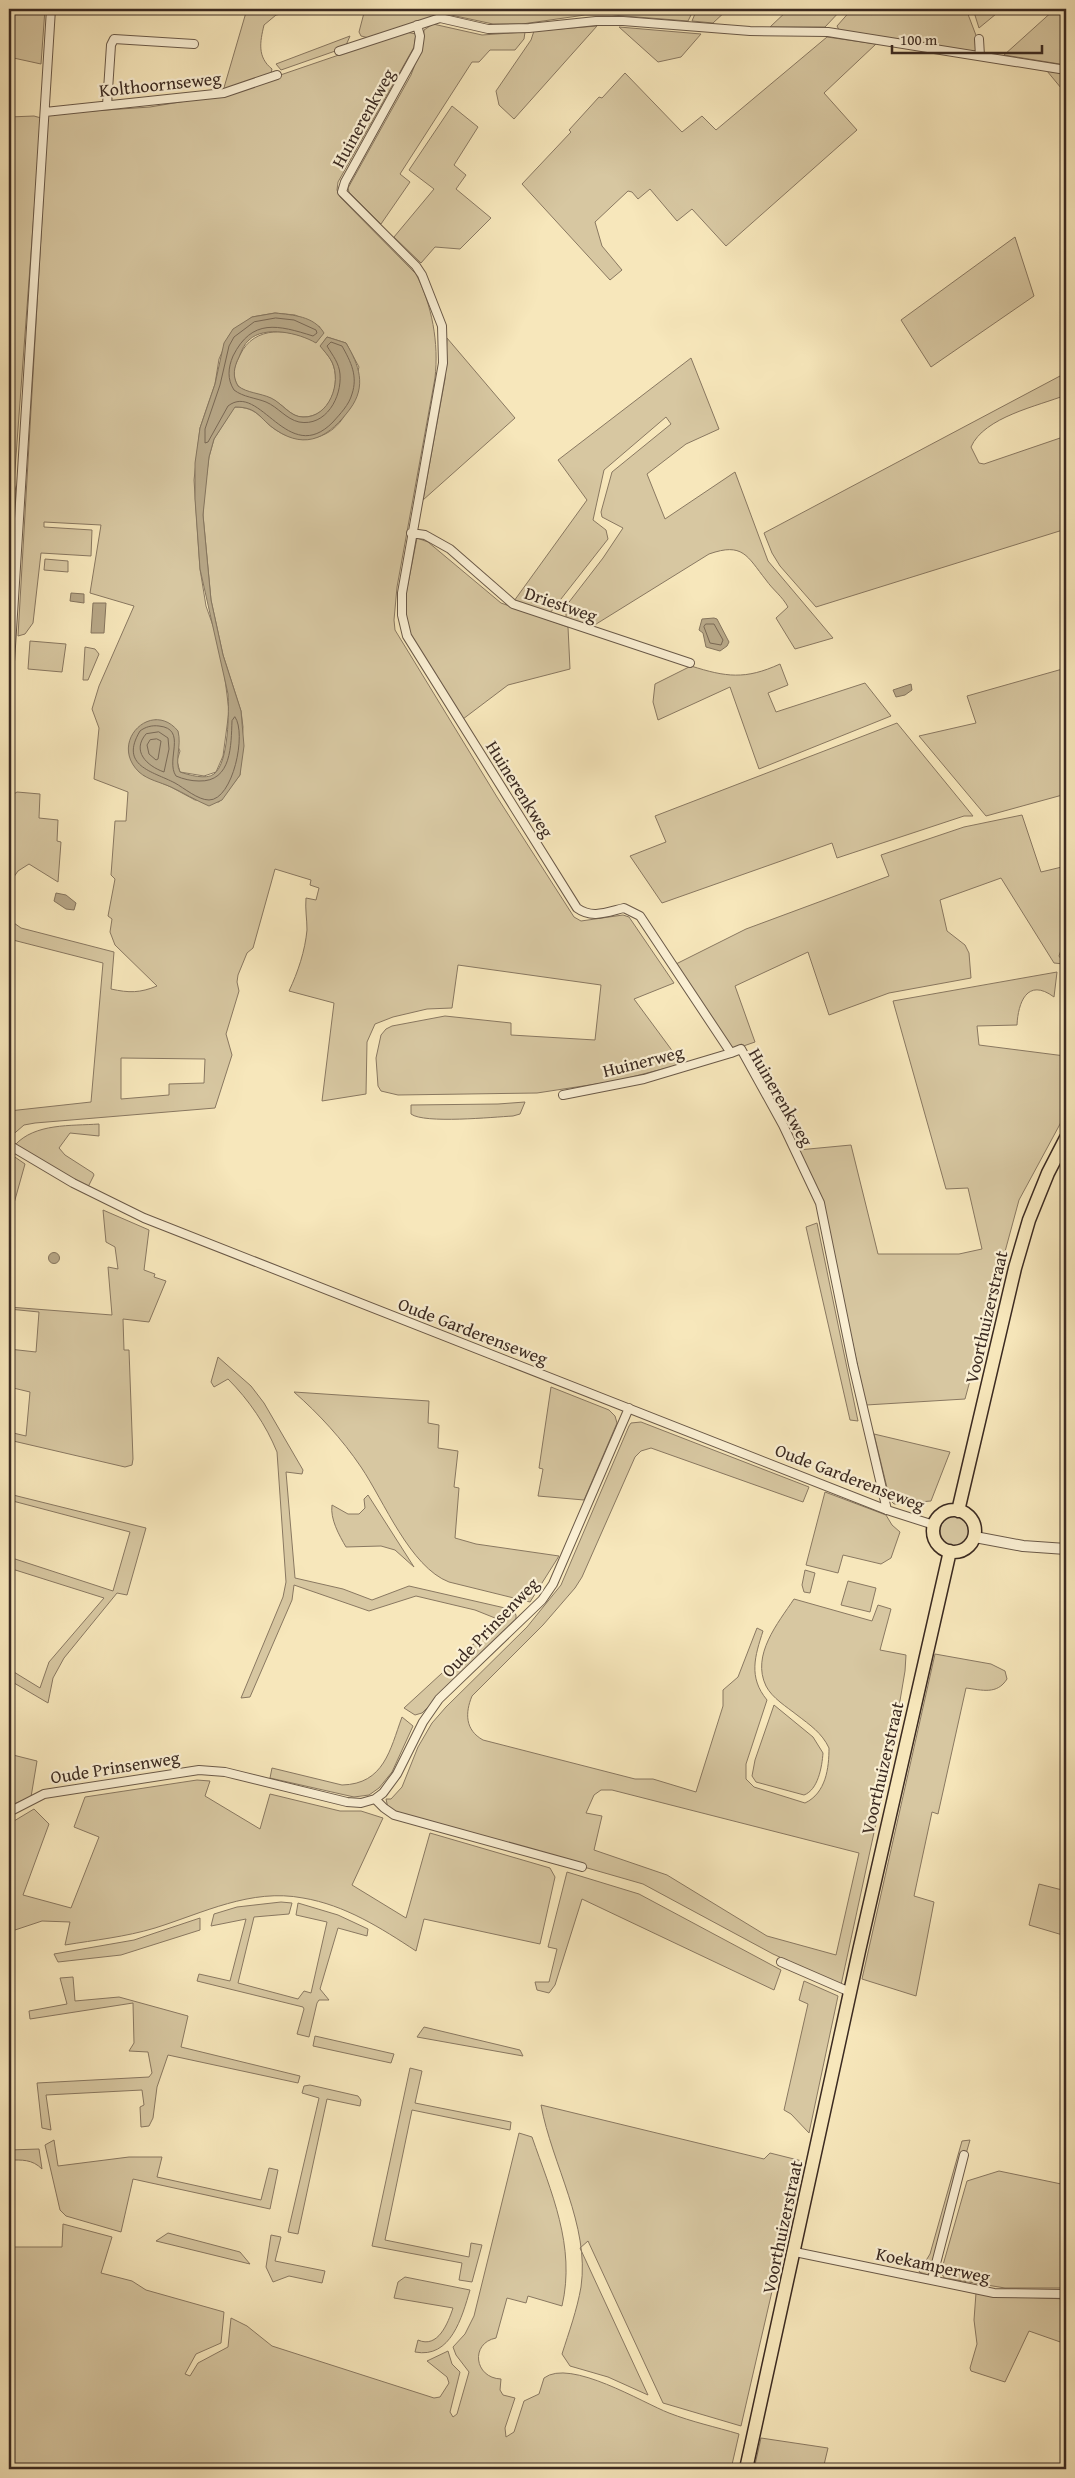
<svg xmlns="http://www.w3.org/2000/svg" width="1075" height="2478" font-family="'Gentium Book Plus',serif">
<rect width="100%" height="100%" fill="#f7e7bb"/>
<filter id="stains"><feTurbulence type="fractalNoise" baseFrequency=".004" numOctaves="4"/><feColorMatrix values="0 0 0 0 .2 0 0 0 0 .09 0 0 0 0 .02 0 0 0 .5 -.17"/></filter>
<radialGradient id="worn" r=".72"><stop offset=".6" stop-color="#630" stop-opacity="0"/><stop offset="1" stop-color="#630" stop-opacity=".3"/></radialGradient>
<path fill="#d7c7a1" stroke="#897861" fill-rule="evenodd" d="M9 9H45L41 64 9 57Z
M247 9H308L276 15 264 25C260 42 257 57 272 69L271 73 223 91Z
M365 9H694L688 21 612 15H585L522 24H493L437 12V15L369 38 361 36 359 32Z
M697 9H728L713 23 692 21Z
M789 9H842L825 27H770Z
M852 9H865L871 15 878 9H966L977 38 976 50 971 52 839 30 837 26Z
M973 9H995L996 14 979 28Z
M1055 9H1066V65L1004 55Z
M433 24 482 35 525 32 524 39 515 50H490L479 62H472L400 174 410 182 381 224 349 192 348 188 411 75 423 43 424 30Z
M597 26 514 119 499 105 496 91 531 40 534 31Z
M619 27 701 34 681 57 658 62Z
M406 32 416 34 414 47 338 182 337 190 340 197 416 274C432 305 439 343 435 378L397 587 394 620 395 630 497 797 574 917 581 921 623 915 629 917 674 983 634 999 682 1064 616 1081 537 1093 398 1095 381 1091 378 1086 376 1058 381 1035 386 1029 392 1026 445 1016 511 1023V1035L595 1040 601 985 458 965 452 1008 427 1009 393 1017 375 1024 367 1042 366 1094 322 1101 334 1003 289 991C298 972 305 951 307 930 307 919 305 909 306 898L316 900 319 888 310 885 311 880 275 869 253 948 247 953 238 975 237 982 239 991 226 1034 232 1055 215 1108 35 1123 24 1125 9 1138V1111L91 1102 103 963 9 939V915L14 923 21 928 114 952 111 989C129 993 140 993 157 986L115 945 110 932 112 919 108 916 115 879 111 875 115 821H126L128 792 94 779 99 728 92 709 99 686 134 606 90 593 101 525 44 522V527L92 530 91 556 41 553 33 623 25 634 18 636 48 114 150 107 222 95ZM275 313 295 315 320 327 316 342C290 328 254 325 240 355 237 361 234 367 234 373 234 378 236 384 239 387 246 393 265 396 275 401 285 406 292 418 304 417 330 417 342 383 332 362 329 356 324 351 321 346L327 337 346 343 359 367C355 381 350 407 343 418 328 441 298 445 276 430 259 419 259 407 234 407L214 439 209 457 204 494 203 515 211 600 223 655 241 711 243 727 240 775 219 802 195 800 171 787 143 775 155 720 166 722 180 751 177 761 180 772 204 776 216 772 223 756 229 711 224 671 217 637 206 606 200 569 194 480 200 428 215 384 219 359 230 334 252 317ZM121 1058 205 1059 204 1083 169 1084V1095L121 1099Z
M350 36 347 43 341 49 281 70 276 64Z
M827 37 876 44 824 93 857 130 726 246 692 209 677 221 650 189 638 199 632 192 628 191 595 222 602 246 622 270 610 280 522 184 571 132 569 130 599 97 602 98 625 73 682 132 702 116 716 130Z
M1047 71 1066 74V94Z
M452 106 478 127 454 165 466 175 456 189 491 218 460 249 435 247 421 263 394 237 434 189 409 170Z
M34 116 41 118 14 483 16 491 9 602V117Z
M1015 237 1034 296 931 367 901 320Z
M447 338 515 418 423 500 445 379Z
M691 358 719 429 686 444 647 474 665 519 735 472 768 561 833 638 795 649 776 618 788 607C782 596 773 590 766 580 747 556 743 542 709 554L593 626 566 618V606L603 558 623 528 602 517 601 512 612 472 671 424 666 417 604 470 593 520 606 530 608 539 550 613 514 601 587 500 558 460Z
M1060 376 1066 395C1038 406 984 417 971 447L979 463 984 464 1066 436V529L816 607 780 566 772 553 764 533Z
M417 538 428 542 501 603 568 627 570 669 508 685 463 719 405 626V599Z
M45 559 68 561V572L44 570Z
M30 641 66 644 62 672 28 669Z
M85 647 95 649 99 654 88 680H83Z
M780 664 788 685 768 693 776 712 865 683 891 716 759 769 730 687 658 720 653 702 655 684 691 666C726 677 745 680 780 664Z
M1066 668V794L986 816 919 736 976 723 967 696Z
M897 723 973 816H964L837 858 832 843 662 903 630 856 666 842 655 816Z
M17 792 40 794 39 818 58 820 57 841 61 842 58 882 29 864 18 871 9 884V797Z
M1022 815 1041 872 1066 866V948L1061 950 1059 956 1064 964 1054 963 1001 878 940 900 947 931 965 945 969 953 971 978 889 993 829 1015 808 952 735 986 755 1042 732 1050 676 964 746 929 889 876 881 855 964 827Z
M1057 972 1054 997C1027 977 1018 1003 1017 1025L977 1026 979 1045 1065 1056 1066 1042V1113L1019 1200 965 1399 866 1405 830 1239 798 1150 851 1145 878 1254H959L982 1249 968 1188 946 1189 893 1001Z
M525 1102 520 1114 513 1116C494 1117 424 1124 411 1114V1105L498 1104Z
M99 1124V1136L70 1133 59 1148 65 1155 93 1173 94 1175 88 1187 15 1145C35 1123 71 1126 99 1124Z
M9 1153 25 1164 11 1214 9 1213V1184L13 1167 9 1164Z
M103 1210 149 1230 144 1270 155 1274 154 1277 166 1281 149 1322 123 1319 124 1350H129L133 1459 132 1465 125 1467 9 1440V1432L26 1436 30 1392 9 1387V1349L36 1352 39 1312 9 1309V1307L112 1315 108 1267 118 1269 115 1247 106 1242Z
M817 1223 858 1421 850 1420 806 1227Z
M218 1357 251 1386 264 1403 303 1470 302 1474 286 1472 295 1578 343 1589 372 1600 409 1586 505 1608 513 1611 516 1615V1619L422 1713 415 1715 404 1708 490 1629 495 1618 475 1610 416 1596 369 1611 294 1585 292 1600 250 1697 241 1698 283 1597 286 1582 277 1452C266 1425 249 1400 228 1379L214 1387 211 1382Z
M551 1387 609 1410 615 1416 617 1423 584 1500 538 1496 543 1469 539 1468Z
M294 1392 429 1401 428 1423 439 1425 438 1448 458 1451 454 1487 459 1488 455 1538 476 1544 559 1556 530 1602 449 1582C410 1567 384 1501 361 1467 342 1439 319 1414 294 1392Z
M641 1422 809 1487 803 1502 651 1448 641 1451 635 1457 582 1577 575 1588 543 1625 472 1696C465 1713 465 1730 483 1740L635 1779H653L696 1792 723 1706V1690L738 1677 757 1628 763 1631C755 1656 748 1677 767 1700L746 1764V1779L754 1787 805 1803C826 1793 829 1768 829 1748 822 1733 810 1725 797 1715 787 1707 772 1698 766 1686 751 1655 778 1623 794 1599L872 1621 878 1605 891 1609 880 1650 906 1655 905 1671 891 1754 841 1985 773 1954 643 1884 403 1815 388 1808 386 1799H391L402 1787 418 1747 432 1723 446 1707 527 1627 561 1585 629 1426 631 1423ZM601 1790H612L859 1853 836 1955 767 1936 667 1875 594 1850 602 1816 586 1813 594 1795Z
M874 1434 950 1452 931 1501 894 1504 890 1500Z
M825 1492 886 1515 892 1525 900 1532 891 1558 881 1564 843 1555 838 1573 806 1565Z
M9 1494 146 1528 127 1595 117 1593 64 1658 53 1678 48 1703 9 1680V1669L40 1688 49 1662 104 1598 9 1568V1557L113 1591 130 1532 9 1500Z
M368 1495 414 1567 395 1550 381 1546 346 1547C339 1535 330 1519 332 1505L348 1514H359L365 1508 364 1499Z
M940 1531a15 15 0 1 1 30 0a15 15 0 1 1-30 0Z
M805 1570 815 1573 810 1593 804 1592 802 1585Z
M848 1581 876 1588 870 1612 841 1605Z
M935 1654 991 1664 1005 1671 1007 1679C997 1695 982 1690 966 1688L938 1814 932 1812 914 1896 934 1902 916 1996 862 1979Z
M774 1705 813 1737 823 1753C822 1767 818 1790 804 1795L756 1782 752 1776 755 1760Z
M402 1717 413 1726 392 1772 379 1788 369 1795 354 1797 270 1778 272 1768 342 1785C384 1784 390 1750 402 1717Z
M9 1754 37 1761 31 1797 9 1806Z
M197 1780 210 1781 205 1796 260 1829 270 1794 340 1811H361L383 1818 352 1885 406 1918 430 1833 550 1868 555 1877 540 1944 424 1919 416 1951C381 1928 345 1905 303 1898 251 1888 203 1913 155 1928 125 1937 95 1940 65 1945L70 1922 42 1921 9 1932V1824L34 1809 49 1824 23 1895 71 1908 99 1837 74 1827 85 1797Z
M567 1872 639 1894 781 1970 774 1990 582 1899 555 1985 549 1993 537 1990 535 1982H549L557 1949 548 1947Z
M1039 1884 1066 1891V1936L1029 1925Z
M281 1902 292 1903 289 1914 254 1917 238 1983 298 1999 304 1991 311 1993 327 1922 296 1915 298 1903 338 1915 368 1929 367 1936 338 1928 320 1989 329 2000H319L317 2003 309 2037 297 2034 304 2009 303 2007 197 1981 199 1974 230 1981 246 1919 211 1926 214 1914 237 1907Z
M200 1918V1930L121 1955 58 1962 54 1954 134 1940Z
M73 1977 75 2001 119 1997 188 2016 181 2047 300 2076 298 2083 168 2055 157 2087 153 2118 149 2126 141 2127 140 2107 144 2105 142 2090 46 2095 51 2130 42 2128 37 2083 149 2077 152 2073 148 2052 129 2051 134 2043 133 2003 30 2019 29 2011 67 2004 60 1978Z
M804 1981 838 1996 809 2133 791 2114 784 2110 808 2004 799 2000Z
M424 2027 520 2050 523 2056 417 2037Z
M315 2036 394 2054 391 2063 313 2046Z
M410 2068 422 2071 415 2103 511 2122 510 2130 412 2110 385 2240 469 2257 471 2243 482 2245 472 2282 459 2280 462 2263 372 2246Z
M310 2085 358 2096 361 2100 360 2106 327 2099 298 2234 288 2232 319 2098 302 2093 304 2086Z
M541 2105 764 2159 770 2153 802 2161 741 2426 663 2403 588 2241 580 2248 648 2395 608 2377 570 2366 562 2354C569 2332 577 2310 581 2287 590 2225 552 2165 541 2105Z
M519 2133 532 2137C551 2192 576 2246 562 2306L528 2296 526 2303 507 2298 496 2338C470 2343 474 2378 501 2379L500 2390 503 2395 515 2398 505 2428 506 2437 514 2432 524 2401 539 2394 544 2378C570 2358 643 2403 669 2413 692 2422 716 2427 739 2434L731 2469H9V2279L12 2247H62L63 2224 112 2237 101 2273 132 2281 146 2290 224 2312 221 2343 196 2354 185 2374 190 2376 198 2363 228 2347 231 2318 247 2326 272 2346 434 2398 440 2397 449 2383 447 2377 427 2361 448 2351 452 2364 460 2372 450 2412 453 2417 457 2414 469 2372 456 2355 453 2347 465 2334 474 2316Z
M54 2140 58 2166 129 2157H162L157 2177 261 2200 269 2168 278 2170 270 2209 133 2179 121 2232 66 2216 60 2210 45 2145Z
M970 2140 931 2276 919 2272 930 2254 962 2141Z
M39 2149 42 2169C32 2159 22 2160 9 2160V2150Z
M999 2171 1066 2185V2288H1005L944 2278 941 2272 967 2181Z
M168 2233 240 2252 250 2264 156 2241Z
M271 2235 281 2237 275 2261 325 2271 322 2283 289 2276 273 2282 266 2267Z
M405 2277 470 2290C462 2317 451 2359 415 2352L418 2340C438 2349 448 2323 453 2308L394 2298 398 2282Z
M976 2293 1000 2296 1066 2299V2344L1029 2331 1005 2382 971 2371 970 2368 977 2344 974 2320Z
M761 2438 828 2448 823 2469H805L788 2465 784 2469H754Z"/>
<path fill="#b7a787" stroke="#85755e" d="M275 313C293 315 314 316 324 333L316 343C299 333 265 325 249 340 244 344 241 352 239 357 234 367 232 376 238 386 247 393 260 393 271 398 282 403 290 417 303 417 329 418 342 383 332 362 329 356 324 351 320 346L327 337 346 343C359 365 367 386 350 409 330 436 307 451 276 430 259 419 259 407 235 407L214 439 209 457 203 515 211 600 223 655 241 711 244 746 240 775 222 800 209 806C195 800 184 793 171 787 160 782 148 780 139 772 108 742 152 699 178 731 182 746 174 761 180 772 189 775 206 780 214 774 229 763 229 710 228 694L200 569 195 499V463L200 428 215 384 224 343 233 329 252 317Z
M71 593 84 594V603L70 601Z
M93 603H106L104 633H91Z
M714 618 717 619 729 642 727 646 720 651 706 647 703 633 699 630 702 619Z
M911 684 912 690 905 695 896 697 893 690Z
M56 893 66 895 76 903 74 910 66 909 54 901Z
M48.5 1258a5.5 5.5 0 1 1 11 0a5.5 5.5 0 1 1-11 0Z"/>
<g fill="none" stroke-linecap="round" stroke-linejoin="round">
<path stroke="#796854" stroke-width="1" d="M276 318 294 320 316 330 317 333 313 336C278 325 252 318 233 356 228 368 227 379 234 390 243 397 256 398 266 402 278 407 286 419 299 422 326 427 342 397 340 374 339 363 333 356 327 346L331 342 342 346C351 362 358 376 352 394 349 405 340 414 333 422 288 468 260 381 228 406L208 442 205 443V429L220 385 229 346 234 337 254 322Z
M706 624H714L723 640 721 645 710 643 704 627Z
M235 717C247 733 233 800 209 800 198 800 184 788 175 783 152 771 119 766 140 731 145 727 152 725 159 726 188 729 165 760 176 776 183 779 191 781 199 781 232 782 231 745 232 721Z
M159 732 168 738 169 749 164 772C147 766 131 751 146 734Z
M157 739 161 741 158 759 156 760 149 754 147 745 150 740Z"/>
<defs>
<path id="minor" d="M417 25 420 36 418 50 345 182 342 192 416 266 422 275 442 326 443 363 402 593V615L407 636 577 908C592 919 607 912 624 908L640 916 731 1053 741 1049 783 1125 820 1203 853 1365 887 1510
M979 39 980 56
M339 51 440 18 488 29 529 28 596 21H623L750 31 828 32 1066 70
M107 105 111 45 114 39 194 44
M45 112 224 93 277 75
M411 533 425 535 450 549 513 604 690 663
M9 678 51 9
M563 1095 644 1079 731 1053
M9 1145 73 1183 144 1218 887 1510 934 1525
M375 1799 384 1808 394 1815 582 1867
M9 1812 44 1794 199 1770 225 1772 347 1802 361 1803 375 1799 383 1793 397 1774 423 1722 439 1699 542 1600 553 1584 629 1408
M781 1962 850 1992
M795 2252 994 2293 1066 2294
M932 2279 964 2155"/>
<path id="tertiary" d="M975 1537 1023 1546 1066 1549"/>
<path id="primary" d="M933 1531a21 21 0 1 1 42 0a21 21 0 1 1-42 0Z
M958 1511 1015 1268 1029 1220 1048 1173 1066 1138
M746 2469 859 1951 950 1551"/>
</defs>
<use href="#minor" stroke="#6a5948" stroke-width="10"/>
<use href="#tertiary" stroke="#6a5948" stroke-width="12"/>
<use href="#primary" stroke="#3b2a21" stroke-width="15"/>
<use href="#minor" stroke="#faefd3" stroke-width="8"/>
<use href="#tertiary" stroke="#faefd3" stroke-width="10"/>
<use href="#primary" stroke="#f7e7bb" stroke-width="12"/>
</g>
<g text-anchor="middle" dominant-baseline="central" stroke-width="4.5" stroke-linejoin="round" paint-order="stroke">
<g font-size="18" fill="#3b2a21" stroke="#faefd3">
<text transform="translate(160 84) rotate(-6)">Kolthoornseweg</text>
<text transform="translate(363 118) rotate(-61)">Huinerenkweg</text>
<text transform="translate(561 604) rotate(19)">Driestweg</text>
<text transform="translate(520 789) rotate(58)">Huinerenkweg</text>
<text transform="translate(643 1061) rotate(-14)">Huinerweg</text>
<text transform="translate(781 1097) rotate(60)">Huinerenkweg</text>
<text transform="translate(986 1317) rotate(-77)">Voorthuizerstraat</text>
<text transform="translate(473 1331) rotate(21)">Oude Garderenseweg</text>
<text transform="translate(850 1477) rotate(21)">Oude Garderenseweg</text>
<text transform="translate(490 1627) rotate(-46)">Oude Prinsenweg</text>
<text transform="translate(115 1767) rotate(-9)">Oude Prinsenweg</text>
<text transform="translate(882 1768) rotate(-77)">Voorthuizerstraat</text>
<text transform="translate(782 2227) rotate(-78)">Voorthuizerstraat</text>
<text transform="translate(933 2265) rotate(12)">Koekamperweg</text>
</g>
</g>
<rect width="1075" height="2478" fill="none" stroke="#f7e7bb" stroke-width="30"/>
<rect x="10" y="10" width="1055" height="2458" fill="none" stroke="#3b2a21" stroke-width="2.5"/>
<rect x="15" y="15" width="1045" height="2448" fill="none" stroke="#3b2a21"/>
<path d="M892 45v8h150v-8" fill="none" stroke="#3b2a21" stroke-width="2.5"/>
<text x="900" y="45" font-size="15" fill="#3b2a21" stroke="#faefd3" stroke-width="4" paint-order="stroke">100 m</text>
<rect width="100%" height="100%" filter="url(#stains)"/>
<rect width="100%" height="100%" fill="url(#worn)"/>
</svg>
